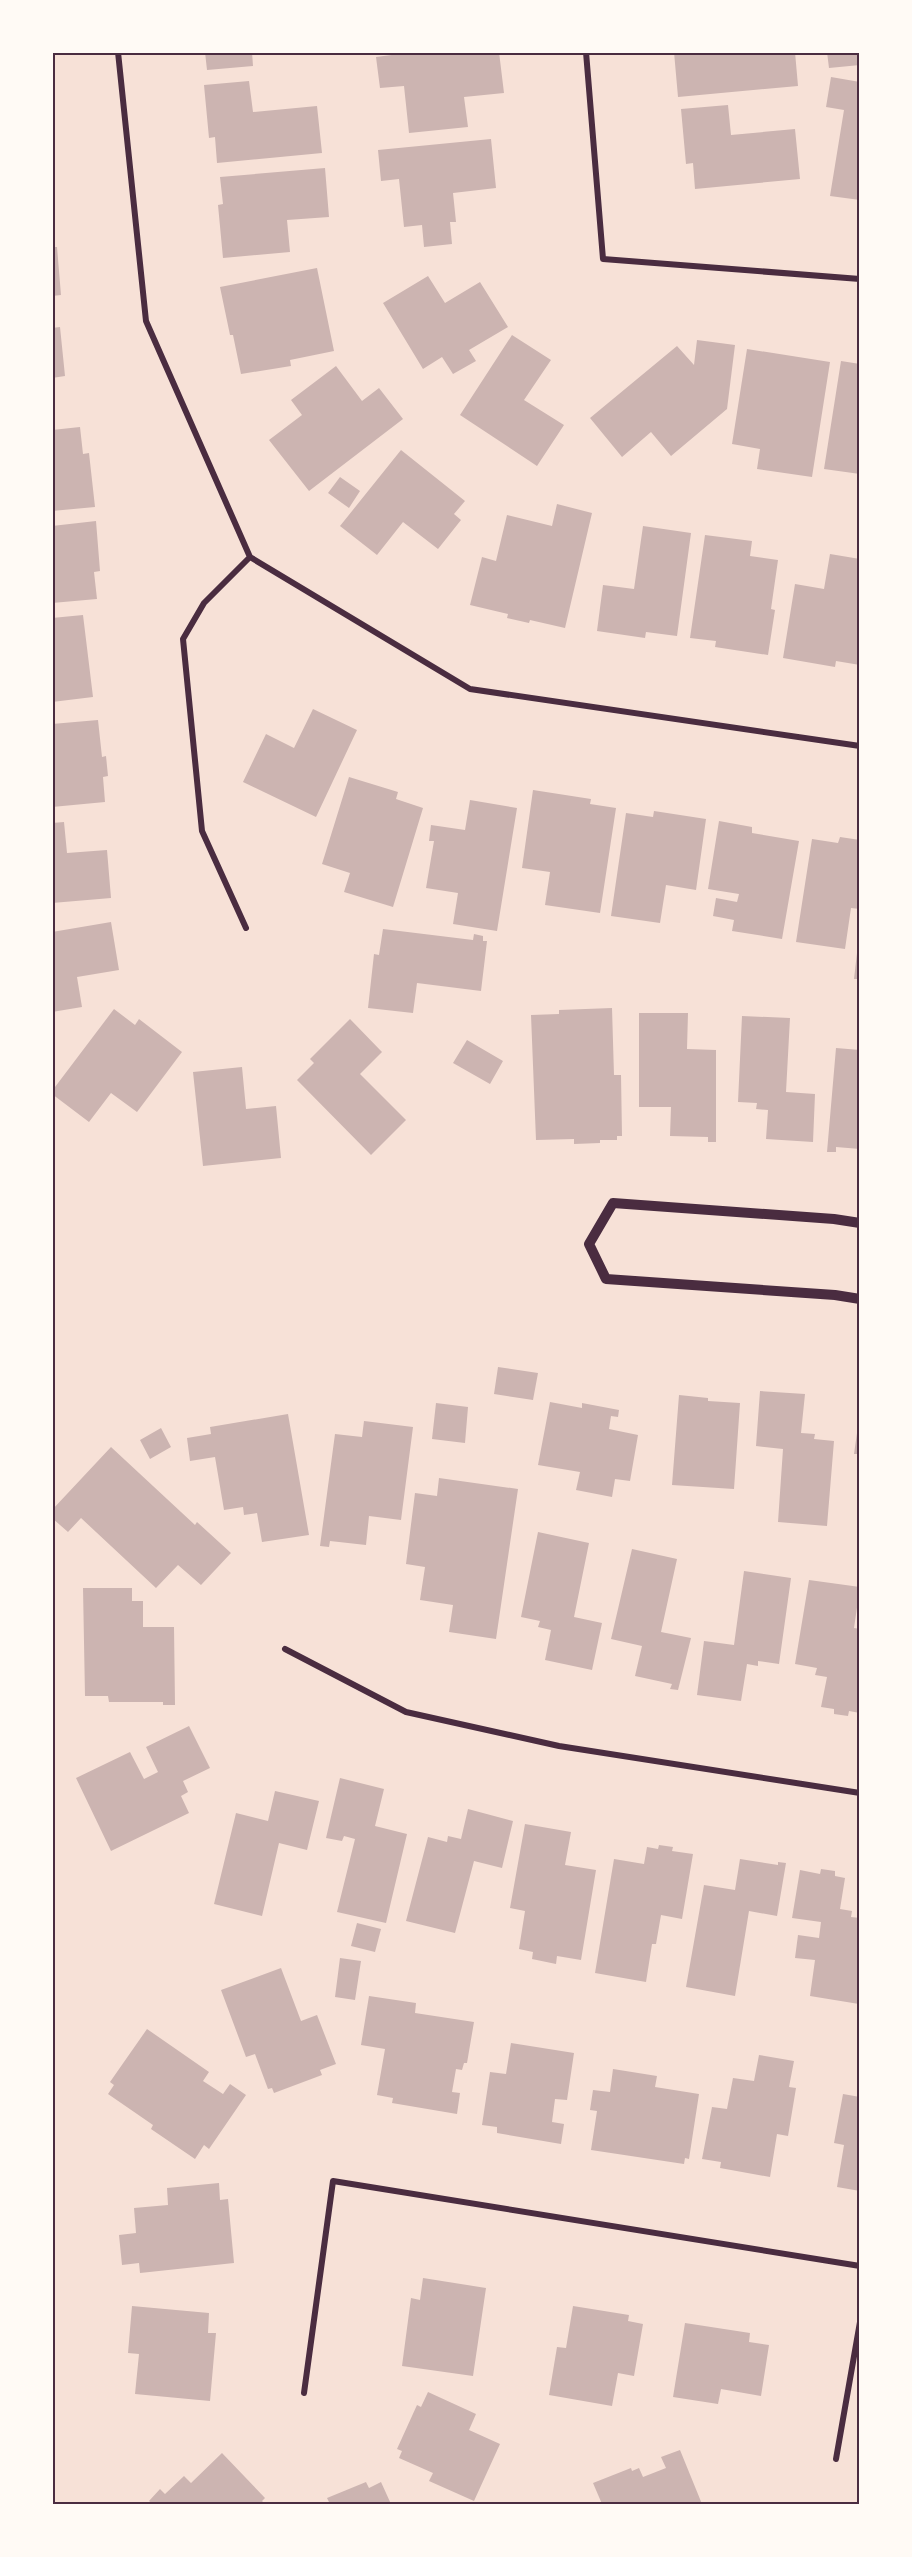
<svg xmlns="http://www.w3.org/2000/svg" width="912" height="2557" font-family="'Zilla Slab',serif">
<rect width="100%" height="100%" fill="#f7e1d7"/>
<path fill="#ccb4b1" d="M205 52H252L253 66 207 70Z
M415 52H499L504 93 464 97 468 127 409 133 404 86 380 88 376 57Z
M674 52H795L798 86 678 97Z
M827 52H860V65L829 68Z
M831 77 860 82V200L830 196 844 110 826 107Z
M249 81 253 112 317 106 322 153 217 163 215 137 209 138 204 85Z
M728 105 731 135 795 129 800 179 695 189 693 163 686 164 681 109Z
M491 139 496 188 453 193 456 222H450L452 244 424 247 422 225 404 227 399 179 381 181 378 150Z
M325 168 329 217 287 220 290 252 223 258 218 205 223 204 220 177Z
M52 247H57L61 295 52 296Z
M317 268 334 351 290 360 291 366 241 374 233 335H230L220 287Z
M428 276 445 303 480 282 508 327 469 350 476 361 453 374 442 357 423 369 383 303Z
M60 327 65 376 52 378V328Z
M512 335 551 360 524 400 564 425 537 466 460 415Z
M697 340 735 345 727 409 671 456 651 432 622 457 590 418 677 346 694 365Z
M747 349 830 362 812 477 757 469 760 449 732 444Z
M841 361 860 364V474L824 469Z
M336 366 362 401 379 388 403 419 309 491 269 440 302 415 291 400Z
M80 427 83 454 89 453 95 507 52 511V430Z
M401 450 465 501 454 514 461 520 438 549 403 522 377 555 340 526Z
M340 477 360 491 349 508 328 493Z
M557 504 592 513 565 628 530 620 529 623 507 618 508 614 470 605 482 557 496 561 507 515 552 526Z
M96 521 100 571 94 572 97 599 52 603V526Z
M643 526 691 533 677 636 646 632 645 638 597 631 603 585 634 589Z
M705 535 752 541 750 556 778 560 771 609 775 610 768 655 715 647 716 641 690 638Z
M830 554 860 559V665L836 661 835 667 783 658 795 584 824 589Z
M83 615 93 697 52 702V618Z
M313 709 357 730 316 817 243 782 266 734 294 748Z
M98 720 102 757 106 756 108 776 103 777 105 802 52 807V724Z
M349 777 398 792 396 799 423 808 393 907 344 892 350 873 322 864Z
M533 790 591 799 590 804 616 808 600 913 545 905 550 872 522 868Z
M470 800 517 808 497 931 453 924 458 893 426 888 434 841H429L431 825 465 830Z
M654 811 706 819 696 890 666 885 660 923 611 916 626 813 653 817Z
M719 821 752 827V833L799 841 782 939 732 931 734 920 713 916 716 898 737 902 739 894 708 889Z
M64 822 67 853 107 850 111 898 52 903V823Z
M840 837 860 840V909L851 908 845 949 796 942 812 839 838 843Z
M111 922 119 970 77 977 82 1007 52 1012V932Z
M383 929 473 940 474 934 483 936V941H487L481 991 417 983 413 1013 368 1008 374 954 379 955Z
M857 953H860V979H854Z
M612 1008 614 1075H621L622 1136H617V1140H600V1143L574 1144V1139L536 1140 531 1015 559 1014V1010Z
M114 1009 135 1025 139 1019 182 1052 137 1112 111 1093 89 1122 52 1094V1091Z
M639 1013H688L687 1049 716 1050V1142H708V1137L670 1136 671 1107H639Z
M742 1016 790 1018 786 1092 815 1094 813 1142 766 1139 768 1110 756 1109 757 1103 738 1102Z
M350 1019 382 1052 360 1074 406 1120 371 1155 297 1080 314 1063 310 1059Z
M467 1040 503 1061 490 1084 453 1063Z
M836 1048 860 1050V1149L836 1147V1152H827Z
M242 1067 246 1109 276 1106 281 1158 203 1166 193 1072Z
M498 1367 538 1373 533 1400 494 1394Z
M760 1391 805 1394 801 1433 815 1434 814 1439 834 1441 827 1526 778 1522 783 1449 756 1446Z
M679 1395 708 1398V1401L740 1403 734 1489 672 1485Z
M550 1402 582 1408V1403L619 1410 618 1417 611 1416 609 1429 638 1435 630 1481 615 1479 612 1497 576 1490 580 1472 538 1465Z
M436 1403 468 1407 465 1443 432 1439Z
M288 1414 309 1535 262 1542 257 1513 244 1515 243 1507 224 1510 215 1457 190 1461 187 1438 211 1434 210 1427Z
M364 1421 413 1427 401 1520 369 1516 366 1545 330 1541 329 1547 320 1546 335 1434 362 1437Z
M858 1426 860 1427V1454H854Z
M161 1428 171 1447 150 1459 140 1440Z
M111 1447 195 1525 197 1522 231 1553 201 1585 178 1565 156 1588 81 1518 68 1532 52 1518V1510Z
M439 1478 518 1489 496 1639 449 1632 453 1605 420 1600 425 1567 406 1564 415 1493 437 1496Z
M538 1532 589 1543 574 1617 602 1623 592 1670 545 1660 551 1630 538 1627 540 1621 521 1617Z
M632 1549 677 1559 661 1632 691 1638 678 1690 670 1689 672 1684 635 1676 642 1646 611 1639Z
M744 1571 791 1578 779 1664 758 1661V1666L747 1664 741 1701 697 1695 704 1641 734 1645Z
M809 1580 860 1587 854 1628 860 1629V1713L849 1711 848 1716 834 1714V1709L821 1707 827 1677 815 1675 817 1668 795 1664Z
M83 1588H132V1601H143V1627H174L175 1705H163V1702H109L108 1696H85Z
M189 1726 210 1768 183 1781 188 1792 181 1796 189 1813 111 1851 76 1778 130 1752 144 1779 158 1772 146 1747Z
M340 1778 384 1789 375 1826 407 1834 386 1923 337 1912 355 1839 344 1836 342 1841 326 1838Z
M275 1791 319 1801 307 1850 279 1843 262 1916 214 1904 236 1813 268 1821Z
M468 1809 513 1821 502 1868 474 1861 455 1933 406 1921 428 1837 447 1842 448 1836 461 1839Z
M525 1824 571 1832 565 1865 596 1870 581 1960 557 1956 556 1964 532 1959 533 1952 519 1949 525 1911 510 1908Z
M659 1845 673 1847 672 1851 693 1854 682 1919 661 1915 656 1944H652L646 1982 595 1973 614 1859 644 1864 647 1847 658 1849Z
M740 1859 778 1865V1862L786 1863 777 1916 749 1911 735 1996 686 1987 704 1885 735 1890Z
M821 1869 835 1871V1876L845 1878 840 1909 852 1911 851 1917 860 1918 859 2004 810 1996 815 1960 795 1958 798 1935 819 1938 821 1922 792 1918 800 1870 820 1874Z
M357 1923 381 1929 375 1952 351 1946Z
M340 1958 361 1961 355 2000 335 1997Z
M281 1968 301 2021 317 2015 336 2064 320 2070 322 2075 274 2093 272 2088 268 2089 255 2054 246 2057 221 1990Z
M369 1996 416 2003 415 2013 474 2022 467 2063H464L462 2070 456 2069 452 2092 460 2093 457 2114 392 2103 393 2098 377 2095 385 2049 361 2045Z
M147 2029 209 2072 203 2081 223 2094 230 2084 246 2095 209 2149 204 2145 195 2159 151 2129 153 2125 108 2094 114 2085 110 2082Z
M511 2043 574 2053 567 2100 555 2099 552 2122 564 2124 561 2144 497 2133V2127L482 2125 490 2072 506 2074Z
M759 2055 794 2061 789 2087 796 2088 788 2136 777 2134 770 2177 720 2168 721 2162 702 2159 712 2107 727 2109 733 2078 754 2081Z
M613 2069 657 2076 655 2087 699 2094 689 2159 685 2158 684 2164 591 2150 597 2111 590 2110 593 2090 610 2092Z
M843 2094 860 2097V2191L837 2187 844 2145 834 2143Z
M219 2183 220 2200 228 2199 234 2263 140 2273 139 2263 122 2265 119 2235 136 2233 134 2208 168 2205 167 2188Z
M423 2278 486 2288 473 2376 402 2366 411 2298 420 2300Z
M132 2306 209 2313 208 2333H216L210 2401 135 2394 139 2354 128 2353Z
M573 2306 629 2315 628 2321 643 2324 634 2376 618 2373 612 2406 549 2395 557 2347 566 2348Z
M685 2323 750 2333 749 2342 769 2345 761 2396 721 2389 718 2404 673 2397Z
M428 2392 476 2414 469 2430 500 2444 474 2501 429 2481 433 2473 399 2458 402 2451 397 2449 417 2405 421 2407Z
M680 2450 702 2504H602L593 2483 631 2468 632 2471 639 2468 643 2477 666 2468 661 2457Z
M222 2453 265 2498 262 2501 265 2504H153L149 2501 160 2489 165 2494 184 2476 191 2483Z
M366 2482 369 2488 381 2482 391 2504H330L327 2498Z"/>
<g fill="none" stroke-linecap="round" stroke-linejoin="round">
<path stroke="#4a2c40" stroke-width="6" d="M118 52 146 321 250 557
M586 52 603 259 860 279
M250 557 470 689 860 746
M246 928 202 831 183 639 204 603 250 557
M285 1649 406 1712 559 1746 860 1793
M304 2393 333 2181 860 2266
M836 2459 860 2322"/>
<path stroke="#4a2c40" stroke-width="10" d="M860 1223 834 1219 613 1203 589 1244 606 1279 835 1295 860 1299"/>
</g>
<rect width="912" height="2557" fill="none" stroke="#fffaf5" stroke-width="108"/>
<rect x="54" y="54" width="804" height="2449" fill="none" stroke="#4a2c40" stroke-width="2"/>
</svg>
